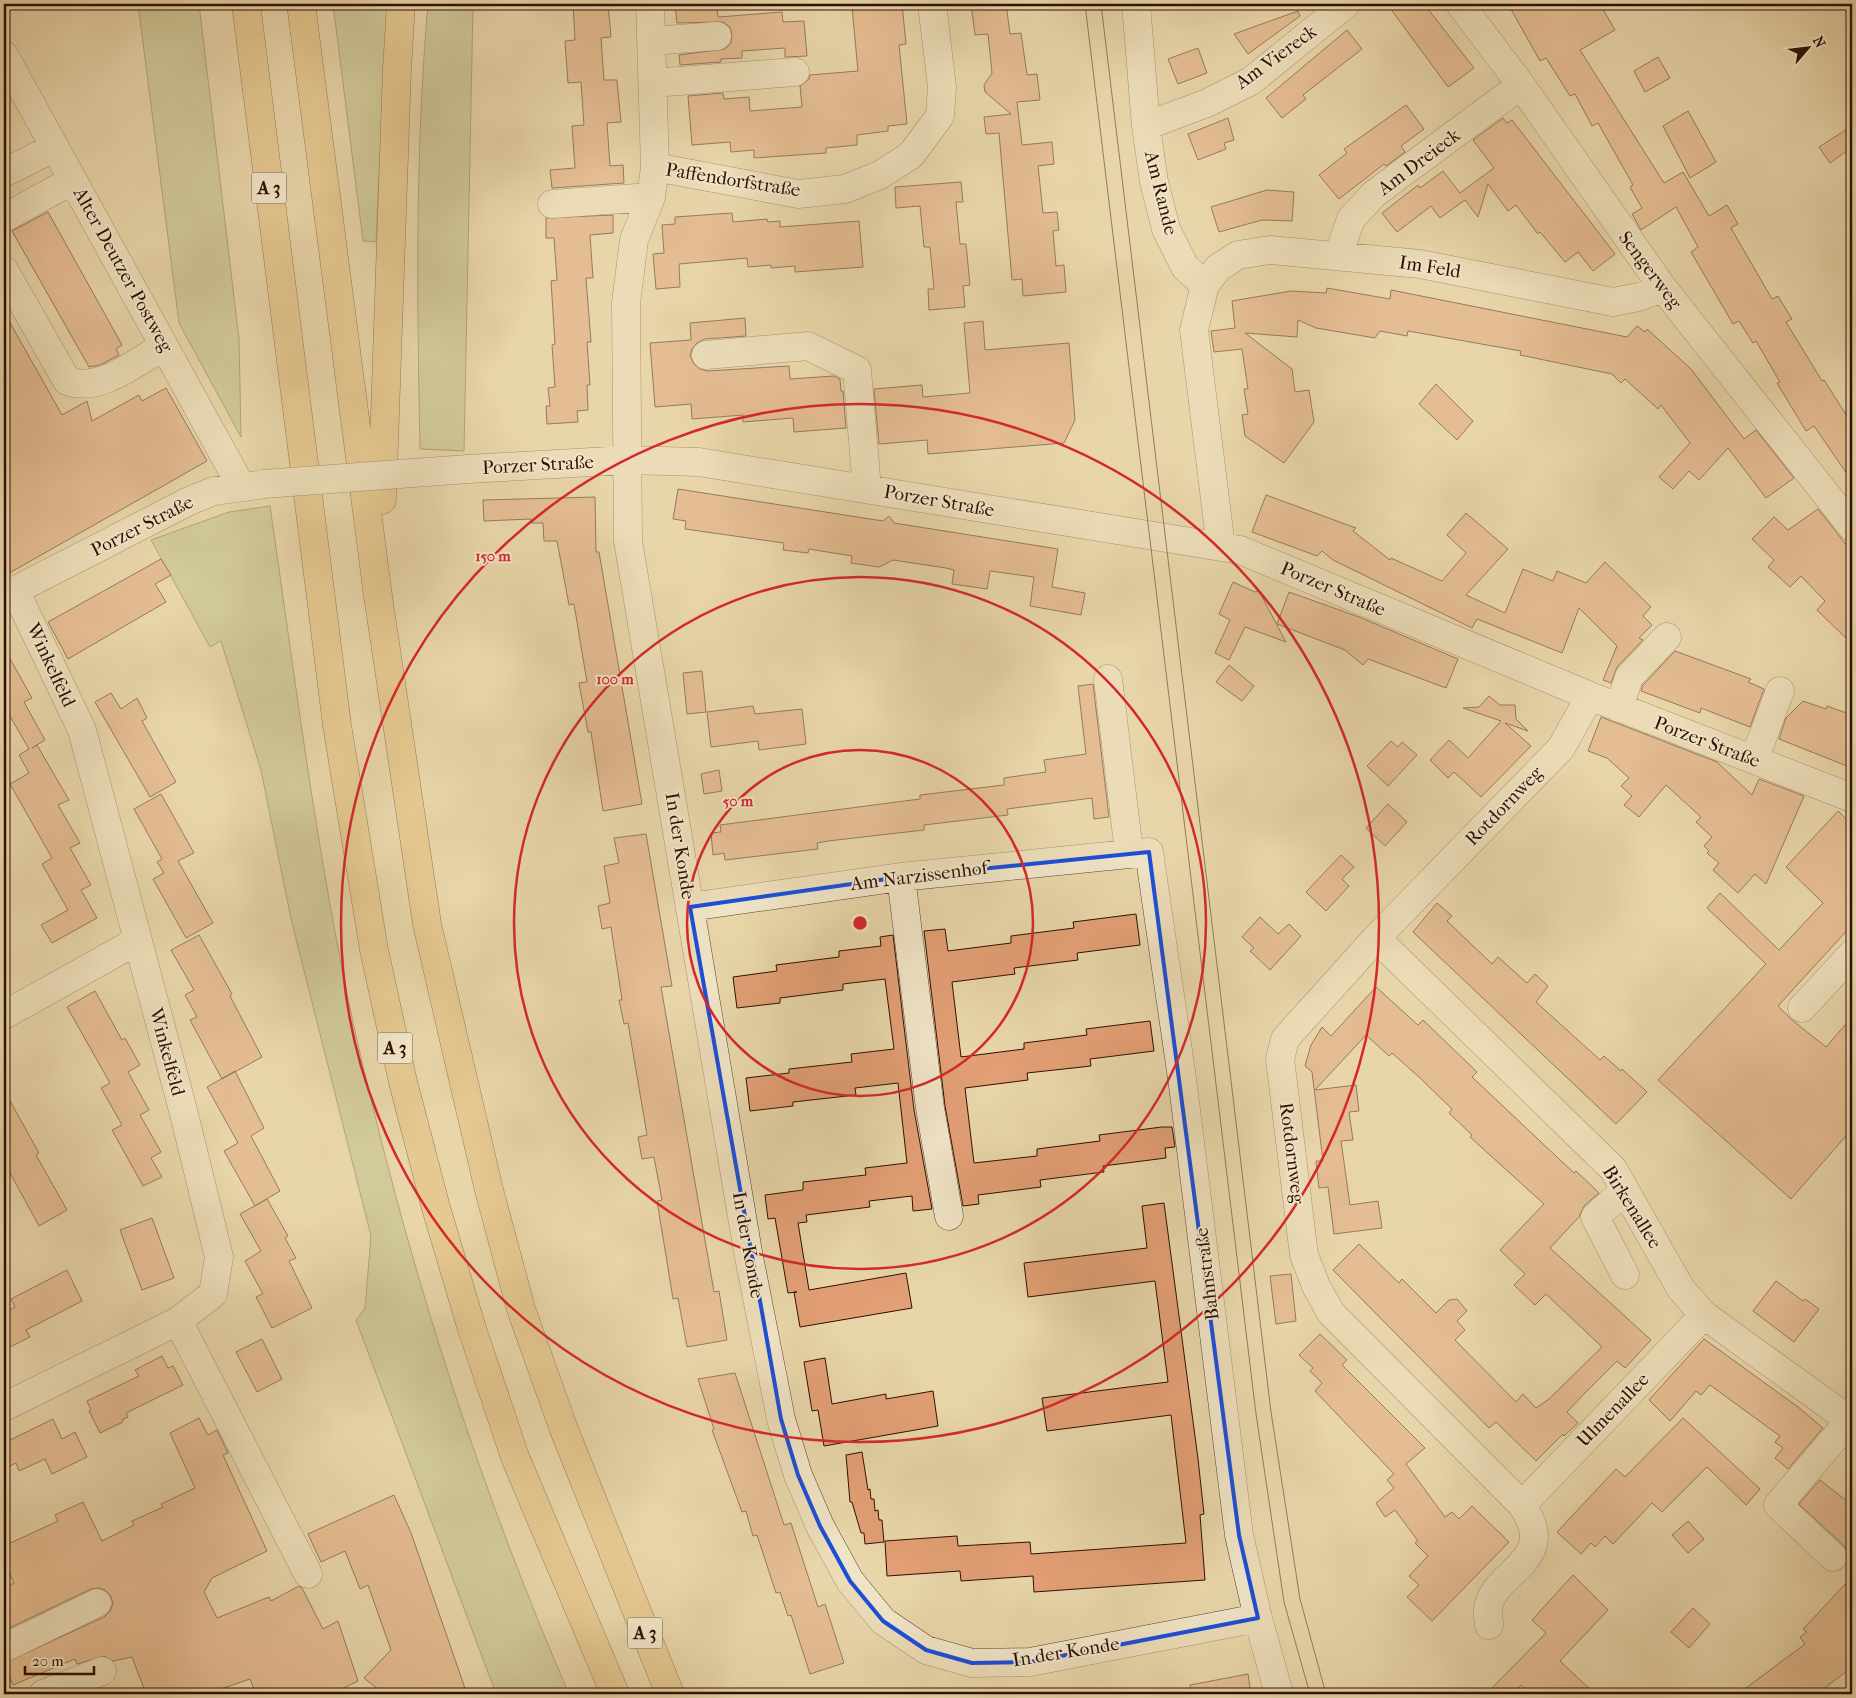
<svg xmlns="http://www.w3.org/2000/svg" width="1856" height="1698" font-family="'IM FELL French Canon',serif">
<rect width="100%" height="100%" fill="#e8d6a9"/>
<filter id="stains"><feTurbulence type="fractalNoise" baseFrequency=".004" numOctaves="4"/><feColorMatrix values="0 0 0 0 .2 0 0 0 0 .09 0 0 0 0 .02 0 0 0 .5 -.17"/></filter>
<radialGradient id="worn" r=".72"><stop offset=".6" stop-color="#630" stop-opacity="0"/><stop offset="1" stop-color="#630" stop-opacity=".3"/></radialGradient>
<path fill="#b8bd87" stroke="#736644" d="M138 4H199L239 339 241 437 179 323Z
M333 4H387L376 242 363 241Z
M428 4H473L464 451 420 449C417 301 415 152 428 4Z
M270 506C298 698 321 891 366 1079 417 1292 482 1493 569 1694H496L356 1320 365 1308 371 1236 291 919 261 770 221 641 210 647 151 540 229 512Z"/>
<path fill="#e39f75" stroke="#2e0f02" d="M573 4H608L611 37 601 38 604 80H617L621 122 607 123 610 166 623 165 624 183 552 188 550 170 575 168 572 126 584 125 581 82 568 83 565 41 575 40Z
M675 4H717L718 17 782 12 783 22 804 21 807 56 785 57V48L742 51V58L721 59V62L680 65 679 55 725 49 731 43 732 34 730 27 723 22 677 23Z
M866 4H902L906 44 899 45 907 124 888 126V131L857 135V145L826 148V153L754 158V150L731 152 730 142 692 145 688 96 723 93 724 99 749 97 750 111 802 107 800 86 809 79 810 75 858 71 852 7Z
M971 4H1006L1010 34 1021 33 1027 75 1037 74 1040 100 1017 102 1022 145 1052 142 1054 164 1038 166 1043 213 1057 212 1059 230 1053 231 1056 266 1064 265 1066 292 1023 296 1022 279 1012 280 999 133 986 134 984 117 1011 114 985 92 984 85 992 73 988 34 975 35Z
M1387 4H1424L1474 68 1448 87Z
M1508 4H1600L1615 30 1580 50 1664 183 1683 172 1709 216 1727 205 1738 224 1731 228 1772 299 1778 296 1792 319 1786 322 1822 381 1824 380 1852 424V481L1814 426 1806 431 1777 383 1780 382 1756 341 1753 343 1739 321 1733 324 1691 252 1698 247 1676 207 1641 230 1632 214 1642 208 1630 187 1633 185 1598 123 1592 126 1575 94 1570 96 1546 58 1540 61Z
M1298 11 1300 16 1248 54 1234 34Z
M1347 30 1362 49 1303 95 1306 99 1282 118 1266 98Z
M1198 48 1207 73 1178 84 1168 59Z
M1658 57 1670 78 1645 92 1634 71Z
M1406 105 1424 129 1401 146 1405 152 1386 166 1384 164 1339 199 1319 175 1347 153 1344 149Z
M1688 111 1716 162 1690 178 1663 126Z
M1228 118 1234 140 1224 143 1226 149 1198 160 1188 134Z
M1503 118 1507 123 1512 120 1615 254 1593 271 1578 252 1565 262 1540 232 1538 234 1516 205 1508 211 1488 184 1478 217 1465 200 1440 218 1431 206 1397 232 1382 213 1418 185 1420 188 1443 171 1460 193 1494 168 1473 140Z
M1852 126V147L1830 163 1819 147Z
M961 182 963 202H956L960 244H966L970 285 963 286 965 307 929 310 928 289H934L930 247H924L920 206 896 208 895 187Z
M1267 190 1294 192 1292 221 1262 220 1219 232 1211 207Z
M48 212 122 345 116 349 119 355 100 365 89 367 12 231Z
M732 213 733 222 767 219 768 222 780 221V227L859 221 863 267 795 272V266L771 268V265L748 267 747 258 679 264 680 287 656 289 653 254 664 253 662 225 675 224V217Z
M613 215V233L590 235 593 278H586L591 342H587L590 385H587L588 410 577 411 578 422 547 424 546 406H550L548 388 555 387 552 345 555 344 551 281 557 280 554 238H546V218Z
M1327 288 1390 299 1391 290 1627 337 1637 326 1645 332 1647 329 1691 369 1744 439 1756 430 1794 478 1766 498 1728 448 1699 480 1689 471 1673 489 1659 477 1690 443 1661 405 1658 409 1625 379 1621 383 1612 374 1520 355 1521 351 1408 331 1407 336 1380 331 1375 338 1316 328 1298 320 1297 337 1245 333 1292 369 1295 392 1309 390 1314 422 1284 463 1245 436 1242 415 1248 414 1244 389H1248L1242 349 1214 352 1211 331 1235 328 1232 301 1291 291 1326 293Z
M4 312 62 415 87 401 92 421 139 395 142 401 166 388 207 461 4 576Z
M745 318 746 336 705 339 697 343 692 349 690 356 694 364 700 369 707 371 789 366 790 379 834 376 840 379 841 391H843L846 428 794 432 793 418 743 422V415L692 419 691 404 655 407 650 343 691 340 690 323Z
M983 321 985 350 1069 343 1075 420 1064 443 928 454 927 440 879 444 874 389 922 385 923 397 970 393 964 323Z
M1436 384 1473 421 1457 440 1419 404Z
M678 489 883 521 889 516 894 523 1058 549 1052 587 1085 593 1081 615 1030 606 1034 577 990 571 987 589 952 584 954 570 946 568 893 560 879 567 851 563 852 556 809 549 808 553 783 550 784 543 685 529 686 521 673 519Z
M1266 495 1356 528 1353 531 1390 560 1391 558 1442 581 1466 553 1447 535 1466 513 1508 549 1466 595 1505 613 1523 569 1553 581 1557 571 1586 583 1605 562 1651 607 1643 616 1652 625 1639 638 1643 640 1617 667 1611 683 1603 680 1617 646 1579 608 1562 653 1477 619 1472 628 1333 560 1322 551 1317 556 1252 532Z
M595 497 596 552H599L642 804 603 811 591 732H588L579 683 587 682 574 604 569 605 557 541H544L543 523H531V519L484 521 483 500Z
M1818 509 1852 552V644L1817 610 1825 601 1801 576 1790 587 1768 567 1774 560 1752 539 1774 517 1788 530Z
M161 559 171 575 155 584 166 602 68 659 48 622Z
M1233 582 1255 592 1259 591 1286 642 1245 627 1229 660 1215 653 1230 620 1219 614Z
M1289 592 1359 617 1458 659 1446 688 1368 659 1363 665 1345 650 1277 624Z
M4 648 32 698 24 702 45 740 32 748 37 745 69 800 58 805 80 843 70 848 91 885 81 890 97 918 52 943 41 925 68 910 42 864 52 858 10 784 29 773 19 755 29 749 7 711 4 713Z
M1675 651 1751 679 1748 682 1764 689 1750 727 1701 708 1700 713 1641 691 1643 685Z
M1229 665 1254 686 1242 701 1216 682Z
M702 671 706 712 687 714 683 673Z
M1093 684 1109 817 1094 819 1092 798 1007 809 1008 815 924 825V830L828 841 817 843 818 849 725 860 724 853 713 855 711 833 721 832 720 825 920 799V795L1004 785V778L1046 772 1044 760 1086 754 1078 686Z
M111 693 121 709 137 698 147 718 142 721 176 782 150 797 95 702Z
M1489 696 1500 705H1515L1516 719 1528 731 1505 723 1531 746 1481 797 1454 772 1448 778 1430 760 1449 740 1468 758 1501 721 1463 708 1479 707Z
M1803 701 1826 709 1827 706 1852 715V768L1779 739 1786 718Z
M753 706 755 714 802 709 806 744 759 750 758 741 711 747 707 712Z
M1601 717 1717 762 1752 795 1759 779 1804 796 1766 884 1755 874 1738 893 1713 870 1719 863 1707 853 1709 851 1704 846 1712 837 1696 822 1701 817 1666 785 1639 817 1624 805 1632 796 1621 786 1629 778 1607 758 1588 751Z
M1391 741 1398 747 1402 742 1417 755 1388 786 1367 766Z
M719 770 722 791 704 794 701 774Z
M161 794 194 853 178 861 213 923 186 938 153 879 164 873 157 862 162 859 134 809Z
M1388 804 1407 822 1385 846 1366 828Z
M1838 811 1852 825V925L1778 1006 1792 1020 1826 1047 1852 1017V1129L1791 1199 1658 1080 1766 964 1707 908 1720 893 1779 950 1823 903 1786 867Z
M646 834 672 986 661 987 714 1292 719 1291 727 1340 687 1347 678 1298 673 1299 668 1268 657 1201 662 1200 654 1157 642 1159 638 1137 647 1135 628 1023 624 1024 619 1000H622L611 927 602 929 598 906 610 903 604 866 619 863 614 838Z
M1341 855 1354 867 1342 879 1349 886 1326 911 1306 892Z
M1437 903 1452 916 1447 921 1492 964 1498 957 1527 983 1535 974 1548 986 1536 1002 1600 1060 1604 1056 1621 1071 1622 1069 1647 1092 1616 1124 1413 932Z
M1136 914 1140 945 1077 953 1078 960 1014 968 1015 974 952 982 961 1057 1024 1049V1043L1087 1035 1086 1029 1150 1021 1154 1051 1090 1059 1091 1066 1027 1073 1028 1080 965 1088 974 1163 1037 1156V1149L1100 1141 1099 1135 1162 1127H1172L1175 1147 1165 1148 1166 1158 1103 1166 1104 1172 1040 1180 1041 1187 978 1195 979 1204 963 1206 945 1106 924 931 945 929 948 951 1011 943V936L1074 928 1073 922Z
M1260 917 1278 934 1289 924 1301 936 1270 970 1250 951 1254 948 1242 937Z
M199 935 232 994 230 996 262 1057 222 1079 190 1020 197 1017 185 995 194 990 171 950Z
M893 935 914 1110 932 1209 913 1211 912 1196 869 1201 870 1207 806 1215 807 1222 798 1223 809 1290 906 1273 912 1308 800 1327 794 1292H797L788 1293 775 1218 768 1219 765 1195 803 1190V1182L866 1175 865 1168 907 1163 898 1083 855 1088 856 1095 793 1102V1106L750 1111 746 1078 789 1073V1069L852 1062 851 1054 894 1049 885 979 843 984V990L780 998V1003L737 1008 733 977 777 971 776 965 839 957V951L881 946 880 937Z
M1376 987 1418 1025 1423 1020 1477 1072 1472 1077 1574 1173 1576 1171 1599 1193 1584 1206 1579 1217 1550 1248 1651 1340 1625 1368 1617 1361 1584 1394 1567 1412 1578 1423 1564 1436 1563 1434 1536 1461 1496 1422 1489 1428 1333 1270 1359 1244 1399 1283 1402 1279 1436 1313 1449 1300 1457 1299 1467 1311 1457 1321 1465 1330 1455 1340 1516 1402 1523 1394 1536 1408 1549 1399 1602 1347 1546 1294 1535 1305 1514 1285 1525 1274 1500 1250 1544 1204 1470 1137 1472 1135 1449 1113 1452 1109 1419 1077 1392 1053 1389 1056 1366 1035 1315 1090 1356 1085 1359 1111 1349 1112 1353 1140 1341 1141 1350 1205 1378 1201 1382 1228 1334 1234 1328 1187 1319 1188 1316 1161H1323L1312 1072 1305 1066 1311 1045 1322 1027 1331 1036Z
M95 991 122 1040 125 1038 140 1065 128 1072 149 1110 140 1115 161 1152 151 1158 162 1177 143 1186 112 1130 122 1125 101 1088 110 1083 67 1007Z
M235 1071 264 1128 251 1136 280 1191 255 1206 224 1151 238 1143 207 1087Z
M4 1090 39 1153 36 1155 67 1210 39 1226 4 1162Z
M267 1199 288 1236 285 1238 296 1258 289 1261 312 1308 272 1328 256 1297 263 1294 245 1261 261 1251 240 1214Z
M1164 1203 1198 1459 1204 1514 1200 1515 1205 1580 1034 1592 1033 1576 961 1581 960 1571 887 1576 885 1541 957 1536 958 1546 1030 1542 1031 1554 1186 1543 1171 1415 1047 1431 1042 1398 1168 1382 1155 1281 1028 1297 1024 1263 1147 1248 1142 1206Z
M152 1218 174 1278 142 1290 120 1230Z
M67 1270 82 1301 26 1330 30 1337 4 1350V1313L15 1307 11 1299Z
M1291 1274 1296 1321 1276 1324 1270 1276Z
M1776 1281 1803 1301 1805 1299 1819 1309 1794 1342 1753 1311Z
M1320 1334 1347 1360 1342 1365 1425 1448 1406 1464 1445 1517 1452 1512 1459 1519 1472 1506 1509 1542 1432 1621 1407 1597 1419 1585 1409 1576 1428 1556 1415 1543 1418 1541 1395 1510 1385 1517 1376 1503 1394 1488 1387 1480 1394 1474 1315 1391 1322 1383 1310 1371 1313 1368 1299 1355Z
M262 1339 282 1379 257 1392 236 1352Z
M1704 1339 1798 1407 1823 1428 1788 1469 1775 1458 1783 1448 1775 1442 1780 1436 1710 1385 1701 1395 1696 1391 1670 1421 1649 1400Z
M162 1356 168 1368 173 1366 183 1385 126 1413 128 1417 122 1420 123 1422 100 1433 89 1411 91 1410 87 1401 139 1376 135 1370Z
M825 1358 832 1404 886 1394V1399L933 1391 938 1426 824 1446 818 1410 812 1411 804 1362Z
M735 1373 784 1525 791 1523 818 1607 825 1604 844 1663 810 1674 791 1615 788 1616 780 1592 776 1593 757 1535 753 1536 746 1511 742 1512 712 1430 714 1429 698 1379Z
M199 1418 208 1435 217 1430 228 1453 223 1455 267 1551 212 1578 204 1592 217 1618 269 1597 271 1601 299 1586 302 1588 323 1629 338 1621 358 1681 331 1694H256L250 1679 206 1694H146L132 1657 113 1661 104 1656 77 1664 75 1659 13 1685 4 1663 104 1617 110 1611 113 1604 111 1596 105 1590 99 1588 91 1589 5 1630 4 1588 14 1583 4 1560V1546L58 1521 55 1515 83 1502 102 1541 134 1525 132 1521 163 1507 161 1504 195 1488 170 1433Z
M1683 1418 1760 1489 1746 1505 1707 1467 1662 1512 1652 1503 1613 1544 1605 1536 1595 1547 1591 1543 1581 1554 1557 1532 1616 1469 1625 1477Z
M53 1419 62 1439 75 1432 87 1457 52 1474 45 1459 19 1471 16 1463 4 1469V1443Z
M862 1452 868 1490 870 1489 871 1499H874L875 1511 878 1510 879 1520H882L884 1542 865 1544 864 1533H861L852 1502H850L846 1455Z
M1820 1480 1852 1505V1557L1844 1546 1799 1504Z
M394 1495 411 1533 467 1694H384L364 1678 391 1650 368 1585 360 1589 345 1551 321 1562 308 1534Z
M1688 1521 1704 1539 1688 1553 1672 1535Z
M1573 1575 1608 1610 1560 1661 1595 1694H1531L1521 1685 1512 1694H1486L1546 1633 1532 1620Z
M1852 1577V1667L1817 1694H1738L1805 1644 1800 1637 1807 1632 1803 1629Z
M1693 1608 1710 1624 1689 1648 1671 1632Z
M1248 1674 1251 1694H1191L1190 1685Z"/>
<g fill="none" stroke-linecap="round" stroke-linejoin="round">
<defs>
<path id="minor" d="M650 4 655 167 651 197 634 240 626 303 628 541 748 1252 781 1419 798 1475 820 1526 850 1581 883 1621 926 1650 972 1663 1030 1662 1258 1618
M1136 4 1146 126 1154 182 1166 229 1185 267 1205 285 1194 330 1221 547
M1460 4 1521 85 1663 288 1852 527
M652 41 717 36
M4 55 241 486
M653 83 795 72
M1146 126 1207 103 1251 81 1346 4
M655 167 798 194 845 189 880 175 911 155 940 116 942 87 932 4
M4 173 55 147
M552 204 651 197
M4 218 73 180
M1338 256 1351 219 1374 194 1521 85
M4 270 67 381C100 393 136 362 164 346
M1205 285 1218 268 1238 255 1270 250 1420 264 1613 302 1639 297 1663 288
M706 355 808 346 857 370 867 489
M468 469 627 460 699 462 1240 550 1590 696 1852 798
M4 596 189 501 214 491 259 485
M1108 679 1129 852
M1619 708 1629 677 1667 637
M1754 760 1780 691
M901 877 930 1108 949 1216
M690 907 901 877 1149 852 1182 1078 1239 1535 1258 1618 1279 1694
M1376 938 1613 1169 1681 1289 1704 1315 1852 1422
M1802 1008 1852 954
M4 1015 137 941
M1625 1275 1595 1217 1625 1190
M178 1321 308 1574
M4 1407 178 1321 213 1294 219 1257 184 1114 82 730 15 590
M1522 1505 1704 1315
M1833 1557 1778 1505 1850 1420
M1489 1625C1489 1620 1487 1614 1488 1609 1493 1569 1561 1563 1522 1505L1331 1313 1316 1286 1304 1255 1280 1059 1285 1039 1376 938 1561 748 1590 696
M4 1648 97 1603
M43 1694 102 1671"/>
<path id="highway" d="M246 4 337 725 374 950 403 1082 436 1208 472 1329 515 1457 615 1694
M301 4 378 596 427 924 489 1190 521 1309 563 1427 670 1694
M382 500 397 69 401 4"/>
</defs>
<use href="#minor" stroke="#5c412c" stroke-width="29"/>
<use href="#highway" stroke="#2e0f02" stroke-width="29"/>
<use href="#minor" stroke="#f0e4c7" stroke-width="28"/>
<use href="#highway" stroke="#e4bb74" stroke-width="28"/>
<path stroke="#2e0f02" stroke-width="1" d="M1085 4 1256 1414 1284 1602 1310 1694
M1101 4 1271 1412 1300 1599 1326 1694"/>
<defs>
<path id="minor-bridge" d="M263 484 468 469"/>
</defs>
<use href="#minor-bridge" stroke="#5c412c" stroke-width="29" stroke-linecap="butt"/>
<use href="#minor-bridge" stroke="#f0e4c7" stroke-width="28"/>
</g>
<path d="M0 0H1856V1698H0ZM1149 852 1239 1535 1258 1618 1030 1662 972 1663 926 1650 883 1621 850 1581 820 1526 798 1475 781 1419 690 907 901 877Z" fill="#e8d6a9" fill-opacity=".55" fill-rule="evenodd"/>
<path fill="none" stroke="#1d4ed8" stroke-width="4" stroke-linejoin="round" d="M1149 852 1239 1535 1258 1618 1030 1662 972 1663 926 1650 883 1621 850 1581 820 1526 798 1475 781 1419 690 907 901 877Z"/>
<g fill="none" stroke="#d62828" stroke-width="2.5">
<circle cx="860" cy="923" r="173"/>
<circle cx="860" cy="923" r="346"/>
<circle cx="860" cy="923" r="519"/>
</g>
<g text-anchor="middle" dominant-baseline="central" stroke-width="4" stroke-linejoin="round" paint-order="stroke">
<g fill="#f0e4c7" stroke="#684f3d" stroke-width="1">
<rect x="251.5" y="172.5" width="35" height="31" rx="4"/>
<rect x="377.5" y="1032.5" width="35" height="31" rx="4"/>
<rect x="627.5" y="1617.5" width="35" height="31" rx="4"/>
</g>
<g font-size="18" font-weight="bold" fill="#2e0f02">
<text x="269" y="188">A 3</text>
<text x="395" y="1048">A 3</text>
<text x="645" y="1633">A 3</text>
</g>
<g font-size="19" fill="#2e0f02" stroke="#f0e4c7">
<text transform="translate(1276 57) rotate(-36)">Am Viereck</text>
<text transform="translate(1419 162) rotate(-37)">Am Dreieck</text>
<text transform="translate(733 180) rotate(9)">Paffendorfstraße</text>
<text transform="translate(1161 193) rotate(76)">Am Rande</text>
<text transform="translate(1430 267) rotate(9)">Im Feld</text>
<text transform="translate(123 270) rotate(61)">Alter Deutzer Postweg</text>
<text transform="translate(1650 270) rotate(53)">Sengerweg</text>
<text transform="translate(538 465) rotate(-3)">Porzer Straße</text>
<text transform="translate(939 501) rotate(10)">Porzer Straße</text>
<text transform="translate(142 526) rotate(-27)">Porzer Straße</text>
<text transform="translate(1333 589) rotate(23)">Porzer Straße</text>
<text transform="translate(51 665) rotate(65)">Winkelfeld</text>
<text transform="translate(1707 742) rotate(21)">Porzer Straße</text>
<text transform="translate(1504 806) rotate(-46)">Rotdornweg</text>
<text transform="translate(680 846) rotate(81)">In der Konde</text>
<text transform="translate(919 876) rotate(-7)">Am Narzissenhof</text>
<text transform="translate(167 1052) rotate(75)">Winkelfeld</text>
<text transform="translate(1292 1153) rotate(83)">Rotdornweg</text>
<text transform="translate(1632 1207) rotate(58)">Birkenallee</text>
<text transform="translate(748 1245) rotate(80)">In der Konde</text>
<text transform="translate(1207 1274) rotate(-97)">Bahnstraße</text>
<text transform="translate(1613 1410) rotate(-46)">Ulmenallee</text>
<text transform="translate(1066 1652) rotate(-9)">In der Konde</text>
</g>
</g>
<circle cx="860" cy="923" r="8" fill="#d62828" stroke="#f0e4c7" stroke-width="2.5"/>
<g font-size="15" text-anchor="middle" font-weight="bold" fill="#d62828" stroke="#f0e4c7" stroke-width="4" stroke-linejoin="round" paint-order="stroke">
<text x="493" y="561">150 m</text>
<text x="615" y="684">100 m</text>
<text x="738" y="806">50 m</text>
</g>
<rect width="1856" height="1698" fill="none" stroke="#e8d6a9" stroke-width="20"/>
<rect x="5" y="5" width="1846" height="1688" fill="none" stroke="#2e0f02" stroke-width="2.5"/>
<rect x="10" y="10" width="1836" height="1678" fill="none" stroke="#2e0f02"/>
<g transform="translate(1808 48) rotate(62)" stroke="#f0e4c7" stroke-width="4" paint-order="stroke">
<path d="M0-4L9 19L0 12L-9 19Z" fill="#2e0f02"/>
<text y="-8" font-size="14" font-weight="bold" text-anchor="middle" fill="#2e0f02">N</text>
</g>
<path d="M25 1666v8h69v-8" fill="none" stroke="#2e0f02" stroke-width="2.5"/>
<text x="32" y="1666" font-size="15" fill="#2e0f02" stroke="#f0e4c7" stroke-width="4" paint-order="stroke">20 m</text>
<rect width="100%" height="100%" filter="url(#stains)"/>
<rect width="100%" height="100%" fill="url(#worn)"/>
</svg>
